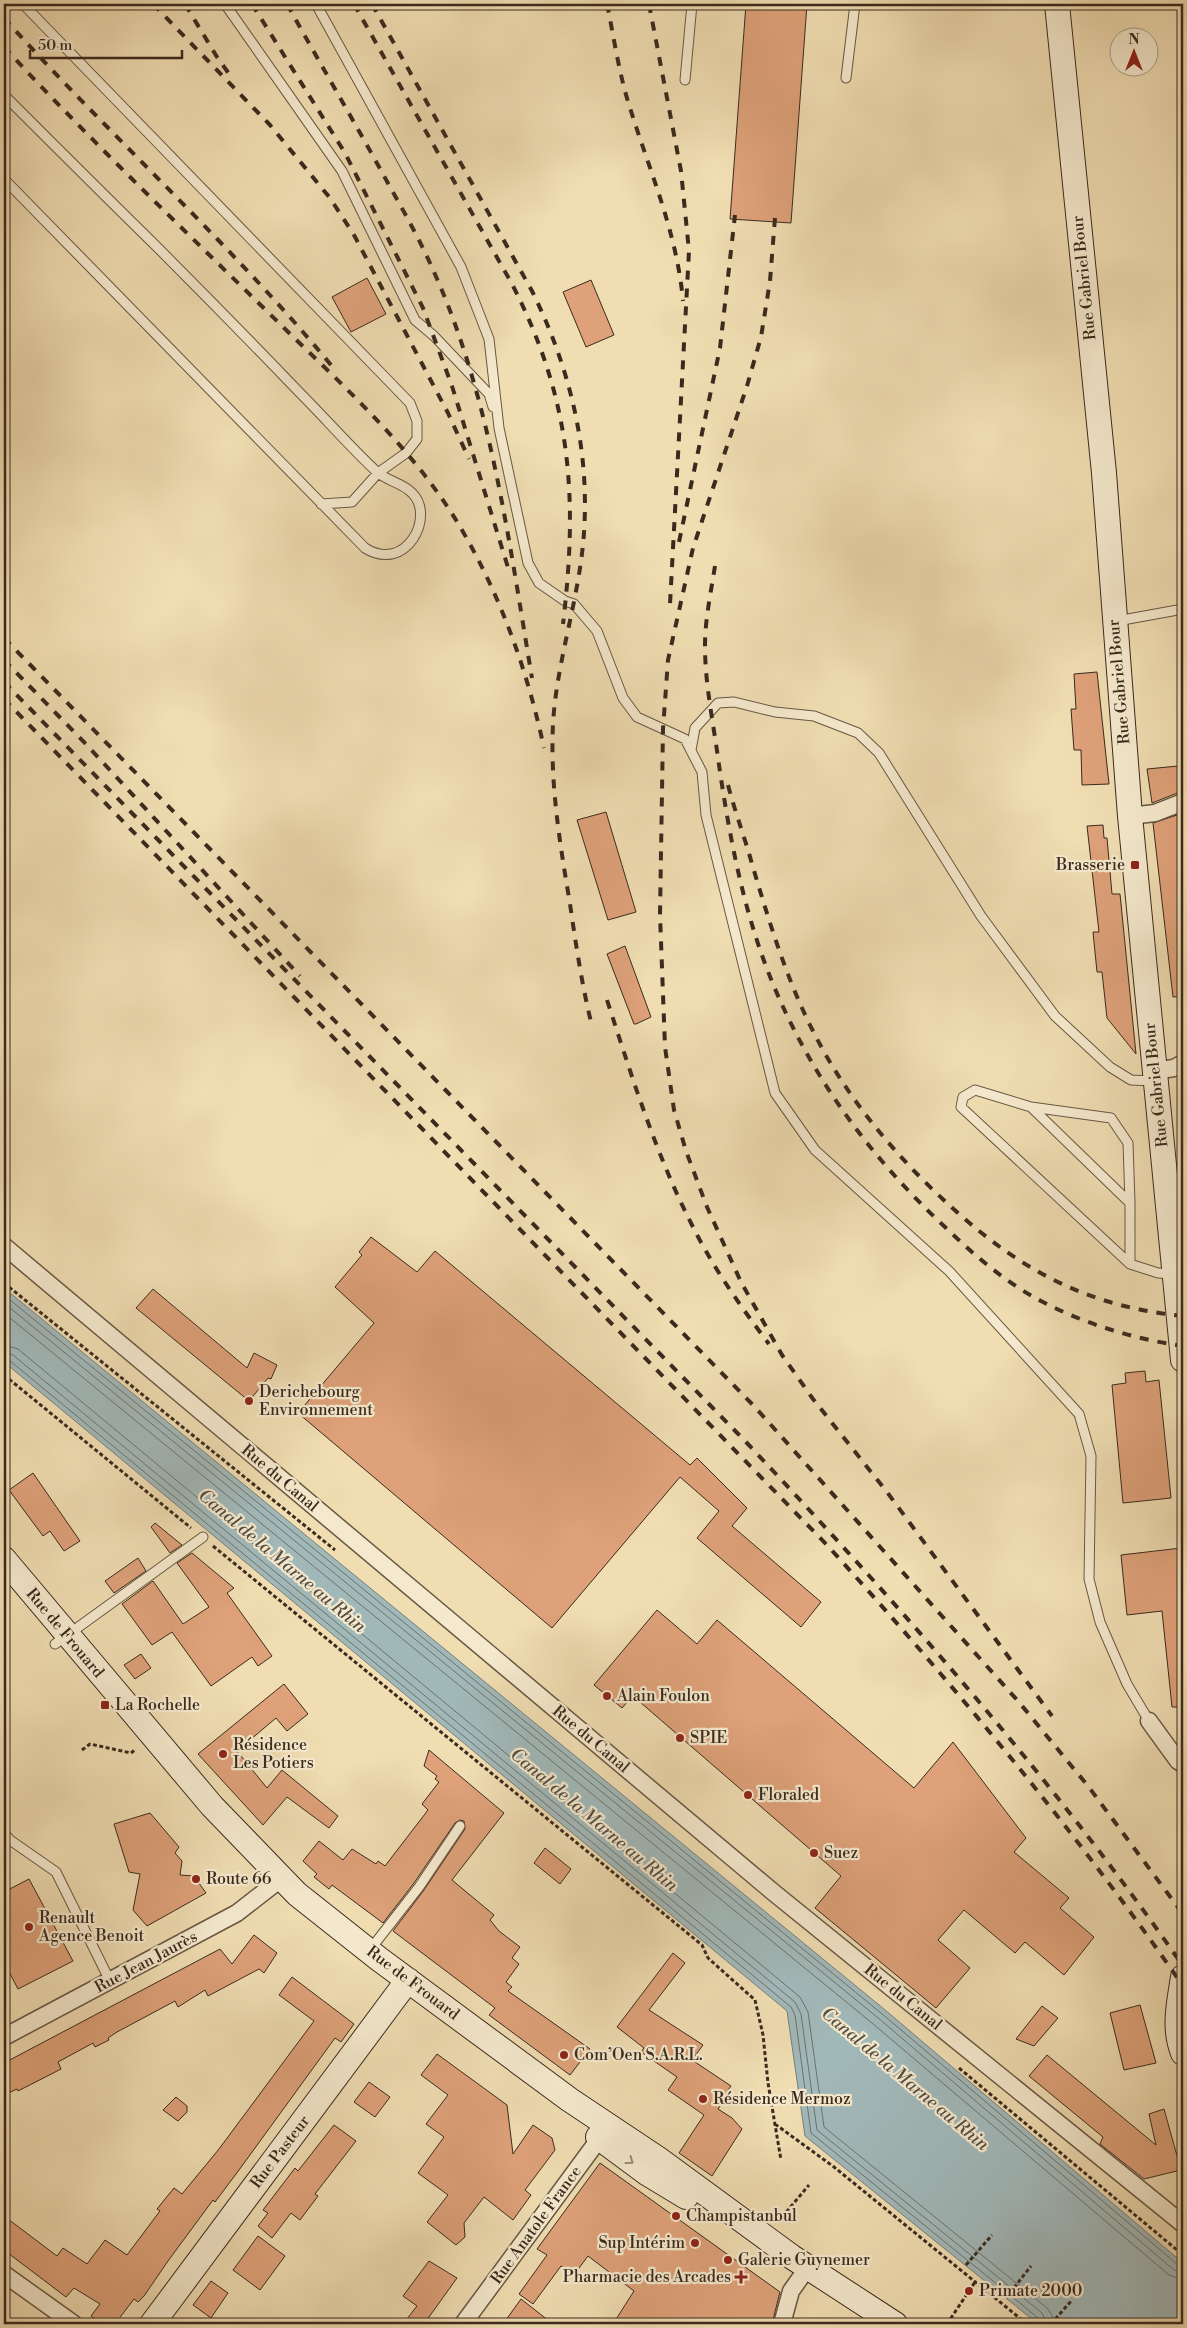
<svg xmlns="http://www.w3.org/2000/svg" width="1187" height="2328" font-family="'Libre Bodoni',serif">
<rect width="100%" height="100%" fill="#f0ddb2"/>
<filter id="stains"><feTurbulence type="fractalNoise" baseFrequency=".004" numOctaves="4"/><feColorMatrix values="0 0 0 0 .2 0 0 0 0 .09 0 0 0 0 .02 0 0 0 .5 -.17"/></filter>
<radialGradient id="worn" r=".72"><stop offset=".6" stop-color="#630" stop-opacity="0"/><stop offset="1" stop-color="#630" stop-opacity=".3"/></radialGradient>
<path fill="#a1b8b9" stroke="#787f7b" d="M4 1288 884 2009 1183 2263V2324H1038L805 2136 787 2011 4 1362Z"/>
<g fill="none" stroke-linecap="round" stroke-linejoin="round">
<path stroke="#6e716c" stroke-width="1" d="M4 1295 881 2013 1178 2265 1183 2266
M4 1303 877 2017 1174 2270 1183 2272
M4 1313 872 2023 1169 2275 1183 2280
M4 1345 18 1349 800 1997 808 2012 824 2127 1047 2308 1052 2315 1054 2324
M4 1352 13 1355 795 2002 801 2014 817 2130 1042 2313 1047 2324
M4 1359 9 1360 791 2007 795 2015 811 2133 1009 2294 1038 2318 1040 2324"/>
</g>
<path fill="#dea179" stroke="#3a2a1e" d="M746 4H807L791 223 730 219Z
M367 278 386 314 351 332 332 297Z
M591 280 614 335 586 347 563 292Z
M1097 672 1109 784 1082 785 1081 750H1074L1071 709H1076L1074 674Z
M1178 766 1180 792 1152 803 1147 769Z
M606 812 636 912 608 920 577 820Z
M1180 814 1183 822V868H1181L1183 888V996L1173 997 1153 823Z
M1103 825 1104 838H1107L1112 894H1120L1136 1054 1107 1018 1102 972H1097L1093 932H1099L1087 826Z
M625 946 651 1017 636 1024H634L607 954Z
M371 1237 417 1272 435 1251 690 1465 697 1458 747 1508 732 1526 821 1602 801 1627 697 1538 719 1511 680 1477 552 1628 298 1413 374 1323 335 1287 362 1255 359 1252Z
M153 1289 247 1368 254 1353 277 1365 271 1379 268 1378 249 1401 136 1308Z
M1145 1371 1146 1382 1159 1380 1171 1498 1123 1503 1112 1385 1126 1383 1125 1373Z
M33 1473 80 1541 64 1551 50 1531 43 1536 9 1490Z
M155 1523 182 1545 170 1553 151 1527Z
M1181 1548 1183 1707H1172L1162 1611 1127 1615 1121 1555Z
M192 1553 234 1588 227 1593 272 1656 258 1666 252 1657 211 1686 172 1632 152 1645 122 1604 153 1581 183 1624 209 1607 177 1563Z
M138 1558 146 1571 114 1593 105 1581Z
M657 1610 697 1644 717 1620 914 1788 953 1742 1026 1838 1014 1852 1069 1898 1060 1908 1094 1937 1064 1975 1025 1942 1015 1953 964 1910 938 1940 970 1968 936 2008 815 1908 841 1876 633 1696 622 1708 594 1685Z
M141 1654 151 1668 135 1679 124 1665Z
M284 1684 308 1714 287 1731 276 1718 237 1751 267 1788 282 1770 338 1816 329 1828 287 1797 263 1825 198 1754Z
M429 1750 504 1813 452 1880 494 1915 490 1920 499 1931 520 1947 512 1958 519 1964 506 1982 512 1987 508 1991 590 2049 570 2075 489 2015 495 2008 393 1931 424 1890 465 1829 464 1821 460 1820 455 1823 414 1883 383 1923 332 1885 329 1889 314 1877 317 1874 303 1861 319 1841 343 1860 352 1849 376 1864 378 1861 385 1866 428 1810 422 1804 439 1782 435 1779 437 1776 424 1766Z
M150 1813 179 1847 175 1853 182 1861 180 1875 194 1876 206 1893 147 1926 133 1910 140 1874 129 1872 114 1824Z
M545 1848 571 1869 560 1884 534 1863Z
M29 1879 73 1961 18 1989 4 1962V1892Z
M254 1935 277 1953 264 1973 259 1969 208 1996 205 1990 178 2007 175 2001 117 2032 108 2038 109 2040 95 2047 93 2043 58 2062 61 2069 18 2091 17 2089 4 2095V2063L220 1949 232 1964Z
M673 1953 685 1963 649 2010 703 2045 692 2060 731 2086 728 2090 730 2091 718 2109 732 2118 742 2129 712 2176 679 2153 704 2115 668 2090 677 2077 641 2052 644 2048 617 2027Z
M292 1977 354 2024 341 2042 335 2038 239 2170 215 2202 213 2200 168 2261 144 2296 138 2302 134 2299 115 2324H103L91 2316 100 2304 74 2288 66 2297 4 2250V2216L57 2256 63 2248 87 2264 105 2240 127 2255 160 2211 157 2209 174 2188 182 2194 219 2149 314 2021 279 1995Z
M1140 2005 1156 2063 1124 2070 1110 2013Z
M1042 2006 1058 2018 1034 2046 1016 2039Z
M437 2054 507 2105 513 2154 533 2125 552 2138 555 2150 525 2190 531 2195 513 2220 484 2197 464 2223 465 2237 456 2245 427 2222 448 2195 418 2173 444 2137 426 2124 448 2095 421 2075Z
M1047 2055 1156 2145 1149 2114 1164 2109 1181 2170 1144 2179 1100 2144 1103 2137 1029 2076Z
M369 2082 390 2097 375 2117 354 2102Z
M176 2097 187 2106V2112L178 2121 163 2110Z
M334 2125 356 2141 315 2194 318 2196 300 2220 291 2213 272 2238 258 2226 268 2213 263 2210 295 2168 298 2171Z
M600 2163 780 2292 772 2324H613L634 2291 588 2256 574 2275 561 2266 533 2304 519 2294 547 2255 537 2249Z
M258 2236 285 2256 260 2290 233 2270Z
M429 2261 457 2278 424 2324H403L417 2306 403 2296Z
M211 2281 228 2293 211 2318 193 2305Z
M521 2299 553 2324H503Z"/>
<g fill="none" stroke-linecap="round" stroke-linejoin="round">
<defs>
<path id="lane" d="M23 4 410 403 417 421V439L406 453 378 473 352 502 321 504
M225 4 342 171 415 320 434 336 489 394 493 407
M316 4 461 267 489 339 499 428 528 563 539 583 565 601 574 604 597 631 623 698 637 717 685 739 702 772 706 815 775 1093 815 1150 949 1271 1079 1414 1091 1456 1089 1579 1100 1622 1127 1684 1149 1721
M846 78 855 4
M685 80 692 4
M4 95C53 144 102 193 152 242 202 292 251 342 300 393 326 419 350 447 377 472 387 481 403 483 412 493 436 516 406 574 365 548L4 179
M1117 621 1183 609
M691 750 695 728 718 703 734 702 775 712 814 716 858 733 879 753 981 916 1055 1016 1110 1067 1131 1080 1154 1081
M1031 1107 1111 1118 1128 1143 1130 1203
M1130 1264V1203L1031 1107 975 1090 963 1097 961 1107 1130 1264 1158 1273 1174 1274
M55 1644 203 1537
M4 1833 10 1840 56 1872 110 1981
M369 1951 419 1887 460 1826"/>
<path id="street" d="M1130 816 1155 813 1183 802
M1154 1071 1174 1068 1183 1063
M4 1246 773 1892 1183 2224
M1149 1721 1178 1761 1183 1764
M4 2037 237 1913 282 1878
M4 2274 74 2324
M463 2324 605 2131
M782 2324 791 2291 808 2267"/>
<path id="secondary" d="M1057 4 1104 473 1130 816 1183 1360
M4 1559 212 1806 297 1894 379 1959 570 2100 657 2158 792 2257 895 2324
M1183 1977C1179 2003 1173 2028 1183 2053
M598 2137 648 2174 686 2197
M152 2324 408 1980"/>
</defs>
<use href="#lane" stroke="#685743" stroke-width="11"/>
<use href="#street" stroke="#685743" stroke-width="19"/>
<use href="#secondary" stroke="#3a2a1e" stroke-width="26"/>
<path stroke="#3a2a1e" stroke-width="3" stroke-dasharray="4 2.5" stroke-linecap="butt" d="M4 1283 335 1550
M4 1375 191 1528
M213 1546 702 1945 708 1958 755 2000 763 2035 768 2083 781 2160
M82 1750 90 1744 131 1753 136 1749
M959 2068 1183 2255
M775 2124 834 2167 1027 2324
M778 2222 809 2185
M966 2265 992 2235
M1006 2298 1031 2266
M947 2324 975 2282
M1051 2324 1072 2300"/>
<use href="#lane" stroke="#f5e9cd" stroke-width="9"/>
<use href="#street" stroke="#f5e9cd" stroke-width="16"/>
<use href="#secondary" stroke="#f5e9cd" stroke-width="24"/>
<path stroke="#3a2a1e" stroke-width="4" stroke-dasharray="9 9" stroke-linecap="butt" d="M153 4 270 125 330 198 354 235 448 413 469 459
M185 4 217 57 232 78
M252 4 345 153 423 308 452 386 510 574
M287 4C317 58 348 111 378 165 397 200 418 235 434 272 491 399 509 542 532 678
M354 4 512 284C572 401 578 497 563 624
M372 4 532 291C575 378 595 472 580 568 572 621 556 671 553 724 550 785 560 844 570 904 576 945 582 986 592 1026
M607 4C614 38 619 74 630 108 650 172 677 233 683 301
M649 4 681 171 689 251 670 604
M4 18C110 136 230 243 331 365
M4 47C92 142 186 232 279 323 343 386 412 447 459 525 500 594 527 669 544 748
M775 218 770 281 761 337 747 386 693 548 668 660 663 729 660 915 665 1047 674 1110 686 1151 707 1207 741 1282 782 1355 813 1399 887 1492 1052 1716
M679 542 720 348 735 215
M715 566C711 592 705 619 705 646 705 686 714 726 719 765 730 840 744 914 773 984 812 1078 871 1158 945 1227 974 1255 1005 1282 1041 1301 1085 1324 1134 1339 1183 1346
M4 638 754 1406 1018 1701 1088 1786 1183 1914
M4 660 84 742 300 976
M4 682 746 1442C902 1608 1053 1779 1183 1966
M4 699 827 1545C954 1685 1075 1830 1183 1986
M728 785C735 812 745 838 752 864 769 921 786 978 813 1031 841 1087 880 1137 925 1182 1002 1258 1072 1305 1183 1316
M607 1000C632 1077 656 1155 693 1227 714 1269 741 1307 769 1344"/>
</g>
<defs><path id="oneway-chevron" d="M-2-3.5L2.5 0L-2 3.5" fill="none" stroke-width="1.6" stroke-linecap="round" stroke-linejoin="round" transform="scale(1.25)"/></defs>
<use stroke="#988a76" href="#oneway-chevron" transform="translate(630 2161) rotate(36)"/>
<g fill="#8f2418" stroke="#f5e9cd" stroke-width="2">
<rect x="1130" y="860" width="10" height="10" rx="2.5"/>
<circle cx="249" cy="1401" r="5"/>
<circle cx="607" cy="1696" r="5"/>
<rect x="100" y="1700" width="10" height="10" rx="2.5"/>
<circle cx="680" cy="1738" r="5"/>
<circle cx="223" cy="1754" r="5"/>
<circle cx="748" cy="1795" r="5"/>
<circle cx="814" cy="1853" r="5"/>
<circle cx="196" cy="1879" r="5"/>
<circle cx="29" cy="1927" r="5"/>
<circle cx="564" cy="2055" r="5"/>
<circle cx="703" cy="2099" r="5"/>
<circle cx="676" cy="2216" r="5"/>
<circle cx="695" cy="2243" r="5"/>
<circle cx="728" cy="2260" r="5"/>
<path d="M738.5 2269.5h5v5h5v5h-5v5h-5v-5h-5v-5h5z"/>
<circle cx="969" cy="2291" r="5"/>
</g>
<g text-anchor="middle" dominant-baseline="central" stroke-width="4.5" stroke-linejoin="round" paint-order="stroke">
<g font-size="16" fill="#3a2a1e" stroke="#f5e9cd">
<text transform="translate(1084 278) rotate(-96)">Rue Gabriel Bour</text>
<text transform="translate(1119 682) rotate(-95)">Rue Gabriel Bour</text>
<text transform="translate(1156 1085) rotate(-96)">Rue Gabriel Bour</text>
<text transform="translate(280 1478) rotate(40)">Rue du Canal</text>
<text transform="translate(65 1633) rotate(50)">Rue de Frouard</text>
<text transform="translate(591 1739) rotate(40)">Rue du Canal</text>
<text transform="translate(146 1962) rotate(-28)">Rue Jean Jaurès</text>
<text transform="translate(413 1983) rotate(37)">Rue de Frouard</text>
<text transform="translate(903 1997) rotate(39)">Rue du Canal</text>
<text transform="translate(280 2152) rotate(-53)">Rue Pasteur</text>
<text transform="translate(536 2225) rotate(-54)">Rue Anatole France</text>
</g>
<g font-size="16" fill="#3a2a1e" stroke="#f5e9cd" text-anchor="start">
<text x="1125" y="865" text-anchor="end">Brasserie</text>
<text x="259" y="1392">Derichebourg<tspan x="259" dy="18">Environnement</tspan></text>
<text x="617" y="1696">Alain Foulon</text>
<text x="115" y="1705">La Rochelle</text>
<text x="690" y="1738">SPIE</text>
<text x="233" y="1745">Résidence<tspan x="233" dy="18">Les Potiers</tspan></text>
<text x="758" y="1795">Floraled</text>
<text x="824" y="1853">Suez</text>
<text x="206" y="1879">Route 66</text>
<text x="39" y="1918">Renault<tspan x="39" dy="18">Agence Benoit</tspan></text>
<text x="574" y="2055">Com’Oen S.A.R.L.</text>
<text x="713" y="2099">Résidence Mermoz</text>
<text x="686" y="2216">Champistanbul</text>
<text x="685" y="2243" text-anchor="end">Sup Intérim</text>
<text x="738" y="2260">Galerie Guynemer</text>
<text x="731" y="2277" text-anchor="end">Pharmacie des Arcades</text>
<text x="979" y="2291">Primate 2000</text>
</g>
<g font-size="18" font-style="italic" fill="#544e45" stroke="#f5e9cd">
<text transform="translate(282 1561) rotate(40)">Canal de la Marne au Rhin</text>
<text transform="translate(594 1820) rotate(40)">Canal de la Marne au Rhin</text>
<text transform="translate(905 2079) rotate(40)">Canal de la Marne au Rhin</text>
</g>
</g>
<rect width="1187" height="2328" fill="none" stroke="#f0ddb2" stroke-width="20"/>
<rect x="5" y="5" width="1177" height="2318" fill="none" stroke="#3a2a1e" stroke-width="2.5"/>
<rect x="10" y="10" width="1167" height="2308" fill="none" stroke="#3a2a1e"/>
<g transform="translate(1134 52)"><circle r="24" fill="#f5e9cd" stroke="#aa9d87"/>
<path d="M0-4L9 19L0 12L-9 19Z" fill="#8f2418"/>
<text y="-8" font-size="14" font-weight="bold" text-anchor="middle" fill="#3a2a1e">N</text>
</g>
<path d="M30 50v8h152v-8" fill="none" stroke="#3a2a1e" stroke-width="2.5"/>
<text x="38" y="50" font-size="15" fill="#3a2a1e" stroke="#f5e9cd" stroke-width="4" paint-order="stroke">50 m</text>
<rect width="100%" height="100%" filter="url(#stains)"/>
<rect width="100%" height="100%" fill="url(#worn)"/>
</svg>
